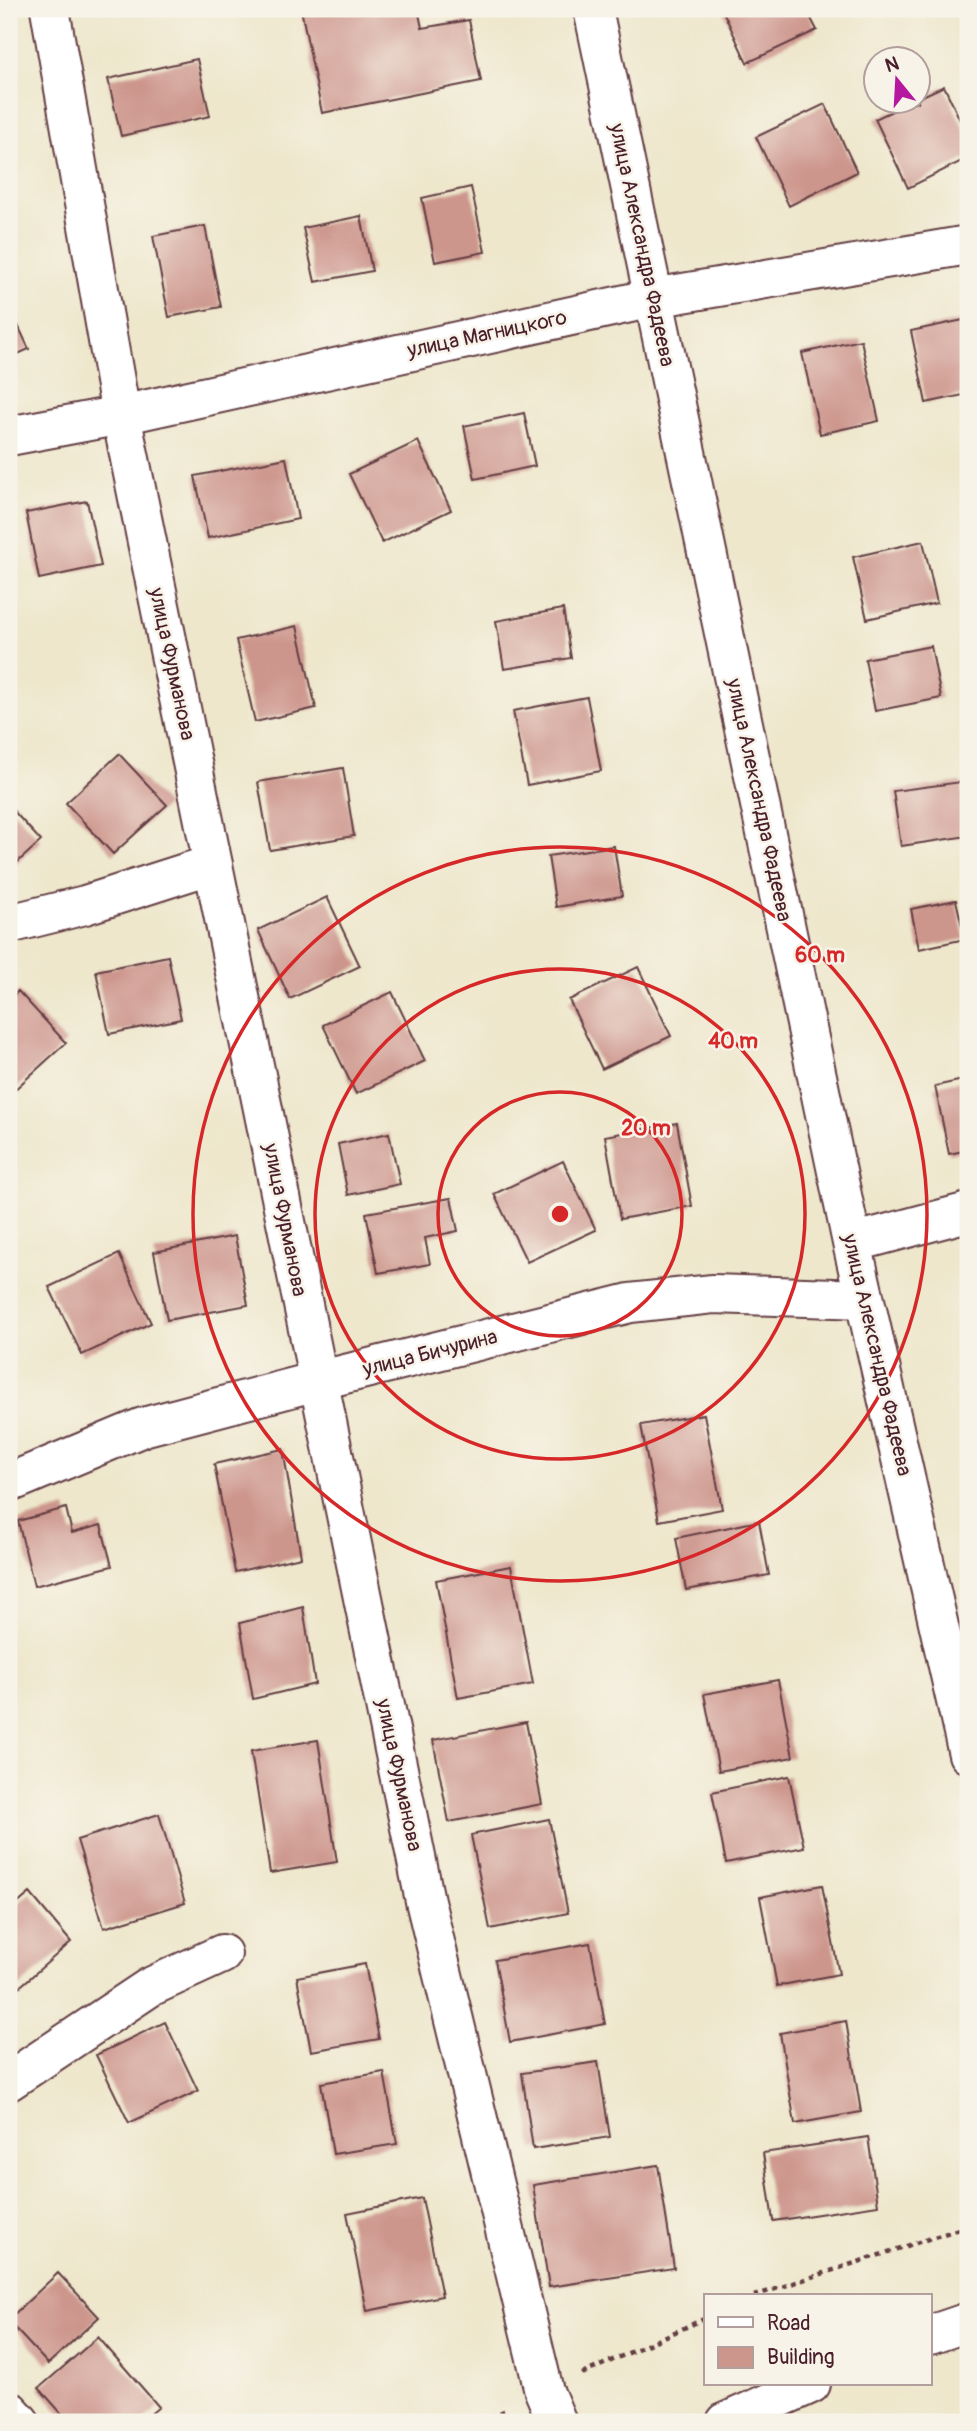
<svg xmlns="http://www.w3.org/2000/svg" width="977" height="2431" font-family="Pangolin,sans-serif">
<rect width="100%" height="100%" fill="#f7f3e8"/>
<filter id="ink" filterUnits="userSpaceOnUse"><feTurbulence type="fractalNoise" baseFrequency=".0143" numOctaves="2"/><feDisplacementMap in="SourceGraphic" scale="14" xChannelSelector="R" yChannelSelector="G"/><feConvolveMatrix kernelMatrix="1 2 1 2 8 2 1 2 1" color-interpolation-filters="sRGB"/></filter>
<filter id="wash" filterUnits="userSpaceOnUse"><feTurbulence type="fractalNoise" baseFrequency=".00686" numOctaves="4" result="noise"/><feDisplacementMap in="SourceGraphic" scale="28" xChannelSelector="R" yChannelSelector="G"/><feGaussianBlur stdDeviation="1.57" result="paint"/><feColorMatrix in="noise" values="0 0 0 0 0 0 0 0 0 0 0 0 0 0 0 0 0 1.4 0 .05"/><feComposite in="paint" operator="in"/></filter>
<g filter="url(#wash)">
<rect width="100%" height="100%" fill="#eee7cc"/>
<g id="blocks">
<path fill="#cd968d" d="M301 9H418L422 28 469 20 481 81 322 113Z
M722 9H806L817 30 747 63Z
M197 59 210 116 121 136 108 79Z
M944 86 968 137V158L908 188 875 119 911 102H918V98Z
M825 104 857 172 789 206 756 137Z
M471 187 485 252 435 262 422 198Z
M361 216 372 271 315 282 303 228Z
M205 226 221 307 169 317 153 236Z
M9 306 29 349 9 358Z
M968 319V394L926 403 911 331Z
M861 340 879 421 820 434 802 353Z
M524 413 535 466 475 479 464 426Z
M418 441 451 510 382 543 349 474Z
M286 458 298 519 208 538 195 476Z
M87 501 101 566 39 579 26 513Z
M923 541 937 603 867 619 853 557Z
M563 609 571 658 504 669 496 621Z
M297 626 316 708 255 722 236 640Z
M931 646 941 698 875 711 865 659Z
M587 697 601 771 527 785 513 711Z
M119 754 167 805 113 854 66 803Z
M343 768 354 836 270 850 258 782Z
M961 782 968 836 901 846 893 791Z
M9 806 41 841 9 870Z
M614 846 622 896 556 907 548 856Z
M327 897 360 966 290 999 258 930Z
M956 900 965 939 919 949 911 909Z
M168 956 181 1019 109 1034 96 971Z
M638 967 671 1036 602 1069 569 1000Z
M18 991 66 1043 12 1092 9 1088V1000Z
M392 992 425 1061 356 1094 323 1025Z
M968 1079V1150L949 1154 935 1086Z
M677 1123 692 1206 620 1219 605 1136Z
M389 1133 400 1184 348 1195 338 1144Z
M563 1161 596 1230 527 1262 494 1194Z
M451 1198 458 1231 425 1238 430 1264 378 1273 366 1213Z
M235 1236 248 1305 167 1320 154 1252Z
M119 1254 151 1323 82 1355 49 1287Z
M704 1414 722 1509 659 1521 641 1425Z
M283 1449 301 1557 235 1572 214 1464Z
M66 1508 72 1533 101 1525 112 1566 34 1586 18 1521Z
M759 1521 769 1575 686 1590 676 1538Z
M511 1566 533 1684 458 1698 436 1580Z
M303 1607 315 1684 253 1699 240 1623Z
M778 1680 793 1757 719 1771 704 1694Z
M526 1722 542 1804 449 1822 433 1740Z
M318 1740 337 1862 270 1873 251 1751Z
M789 1776 804 1847 726 1863 712 1792Z
M159 1814 185 1903 104 1928 77 1840Z
M549 1819 568 1913 490 1929 471 1835Z
M822 1885 839 1974 777 1986 760 1897Z
M30 1893 71 1942 15 1991 9 1983V1911Z
M590 1943 605 2024 510 2042 495 1960Z
M365 1964 379 2039 311 2051 297 1977Z
M846 2021 861 2112 795 2124 780 2033Z
M165 2022 198 2091 129 2123 96 2055Z
M598 2062 610 2137 533 2149 522 2073Z
M384 2072 397 2144 333 2154 321 2083Z
M868 2137 878 2205 773 2221 763 2153Z
M658 2165 674 2268 549 2287 533 2185Z
M422 2198 442 2296 367 2311 347 2213Z
M58 2273 99 2317 48 2364 9 2322V2319Z
M98 2337 159 2407 141 2422H69L39 2388Z"/>
</g>
</g>
<g filter="url(#ink)">
<use href="#blocks" fill-opacity="0" stroke="#633d43" stroke-width="2"/>
<g fill="none" stroke-linecap="round" stroke-linejoin="round">
<defs>
<path id="minor" d="M50 9 121 415 425 1901 544 2391 557 2422
M593 9 852 1243 968 1754
M9 436 121 415 653 298 968 245
M9 924 85 905 213 864
M852 1243 968 1212
M9 1483 143 1427 317 1381 630 1303 713 1294 864 1299
M9 2081 150 1987 222 1954
M930 2335 968 2322
M9 2410 20 2422
M726 2422 811 2384"/>
</defs>
<use href="#minor" stroke="#633d43" stroke-width="42"/>
<path stroke="#633d43" stroke-width="4.5" stroke-dasharray="5 5" stroke-linecap="butt" d="M754 2296 968 2226
M582 2374 706 2318
M482 2422 508 2409"/>
<use href="#minor" stroke="#fff" stroke-width="38"/>
</g>
</g>
<g fill="none" stroke="#d62828" stroke-width="3.5">
<circle cx="560" cy="1214" r="122"/>
<circle cx="560" cy="1214" r="245"/>
<circle cx="560" cy="1214" r="367"/>
</g>
<g text-anchor="middle" dominant-baseline="central" stroke-width="5" stroke-linejoin="round" paint-order="stroke">
<g font-size="21" fill="#4a1f2b" stroke="#f7f3e8">
<text transform="translate(642 245) rotate(78)">улица Александра Фадеева</text>
<text transform="translate(487 334) rotate(-12)">улица Магницкого</text>
<text transform="translate(172 664) rotate(78)">улица Фурманова</text>
<text transform="translate(759 800) rotate(78)">улица Александра Фадеева</text>
<text transform="translate(285 1220) rotate(79)">улица Фурманова</text>
<text transform="translate(430 1353) rotate(-14)">улица Бичурина</text>
<text transform="translate(877 1355) rotate(77)">улица Александра Фадеева</text>
<text transform="translate(399 1775) rotate(78)">улица Фурманова</text>
</g>
</g>
<circle cx="560" cy="1214" r="10" fill="#d62828" stroke="#f7f3e8" stroke-width="3.5"/>
<g font-size="21" text-anchor="middle" font-weight="bold" fill="#d62828" stroke="#f7f3e8" stroke-width="5" stroke-linejoin="round" paint-order="stroke">
<text x="820" y="962">60 m</text>
<text x="733" y="1048">40 m</text>
<text x="646" y="1135">20 m</text>
</g>
<rect width="977" height="2431" fill="none" stroke="#f7f3e8" stroke-width="35"/>
<rect x="704" y="2294" width="228" height="91" fill="#f7f3e8" stroke="#b29e9c" stroke-width="2"/>
<rect x="718" y="2317" width="35" height="10" fill="#ffffff" stroke="#b29e9c" stroke-width="2"/>
<text x="767" y="2330" font-size="21" fill="#4a1f2b">Road</text>
<rect x="718" y="2347" width="35" height="21" fill="#cd968d" stroke="#b29e9c" stroke-width="2"/>
<text x="767" y="2364" font-size="21" fill="#4a1f2b">Building</text>
<g transform="translate(897 80) rotate(342)"><circle r="33" fill="#f7f3e8" stroke="#b29e9c" stroke-width="2"/>
<path d="M0-5L12 26L0 18L-12 26Z" fill="#b5179e"/>
<text y="-10" font-size="19" font-weight="bold" text-anchor="middle" fill="#4a1f2b">N</text>
</g>
</svg>
